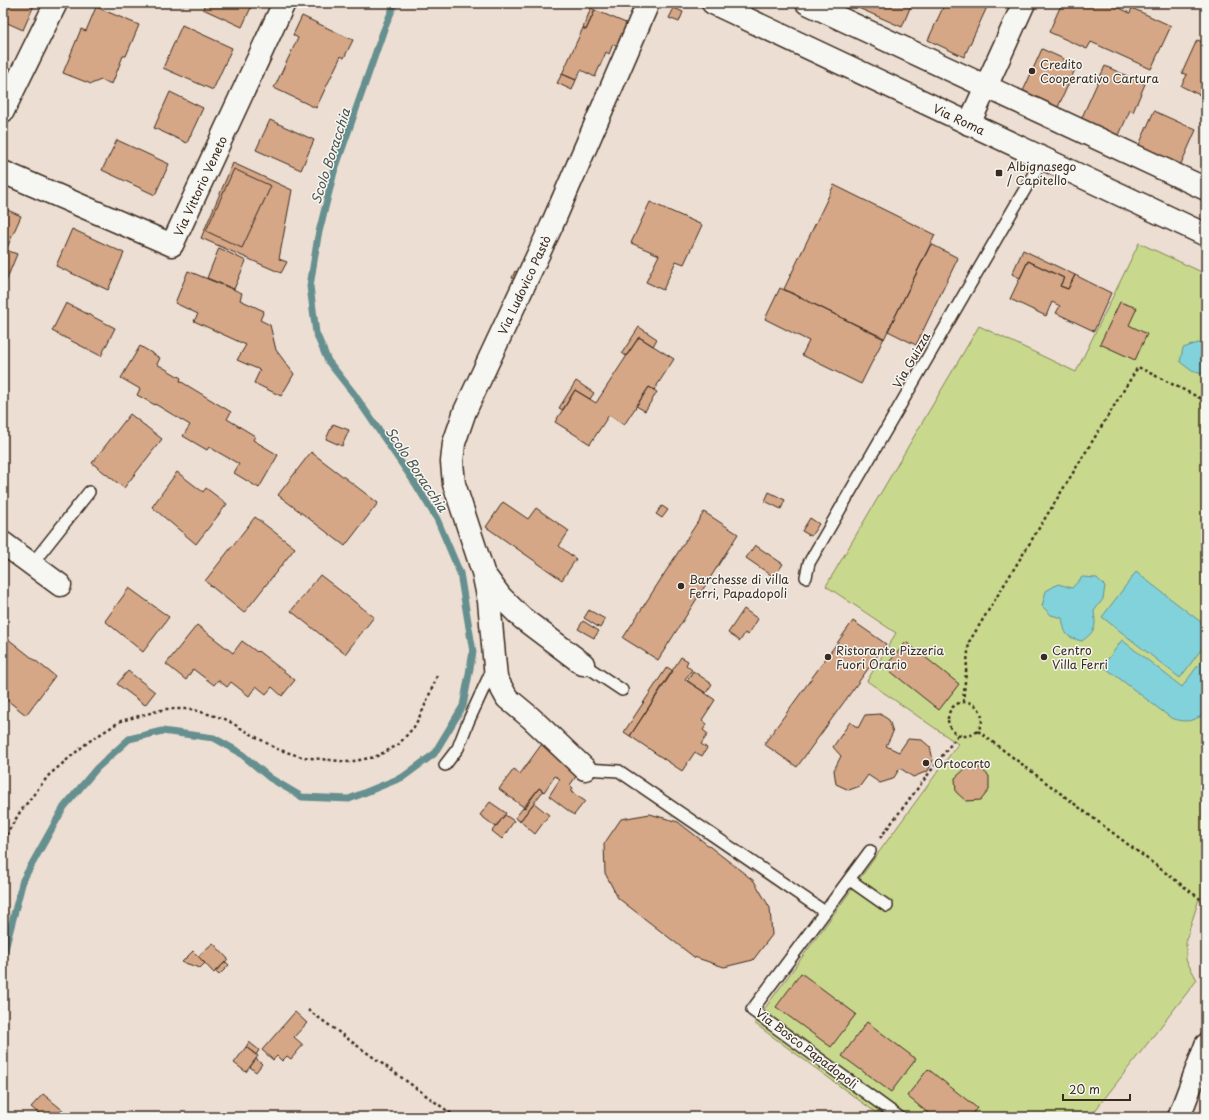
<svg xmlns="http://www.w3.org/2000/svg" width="1209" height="1120" font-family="'Playpen Sans',sans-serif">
<rect width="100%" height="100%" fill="#ecded2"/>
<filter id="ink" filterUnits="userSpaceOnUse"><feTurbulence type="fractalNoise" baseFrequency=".025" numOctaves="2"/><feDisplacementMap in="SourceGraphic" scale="8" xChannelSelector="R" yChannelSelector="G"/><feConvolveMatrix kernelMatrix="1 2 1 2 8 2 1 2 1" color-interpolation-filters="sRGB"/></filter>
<g filter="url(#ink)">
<path fill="#c8d98d" stroke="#828256" d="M1139 243 1206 274V905L1204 906 1199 899 1186 940V960L1197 980 1090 1117H882L754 1023 958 744 867 681 896 633 826 586 979 326 1076 372Z"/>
<path fill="#82d2db" stroke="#668f8f" d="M1198 343 1206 345V375L1192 371 1180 362 1183 348Z
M1136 572 1206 626V643L1180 678 1102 617Z
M1082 577 1097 578 1105 586 1103 599 1094 611C1096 627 1096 631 1082 641 1065 637 1065 634 1062 618L1051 615 1042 606 1046 591 1058 584 1072 588Z
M1122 640 1182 687 1202 660 1206 664V713C1192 722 1187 723 1171 718L1103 666Z"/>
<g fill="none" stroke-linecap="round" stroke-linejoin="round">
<path stroke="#668f8f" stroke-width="7" d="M3 957 23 880 64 807 97 768 129 739 162 731 214 738 239 752 270 778 302 797 349 799 403 777 434 754 463 706 473 652 460 573 437 519 415 483 354 394 328 361 316 333 310 286 318 236 334 172 383 32 395 3"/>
</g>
<path fill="#d5a787" stroke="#3b2a1e" d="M3 3H35L23 30 3 21Z
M205 3H253L242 27 203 9Z
M847 3H912L902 27Z
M945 3H979L987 7 964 57 928 40Z
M979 3H989L987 7Z
M1062 3H1109L1130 13 1132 8 1171 26 1151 69 1091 42 1087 49 1049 32Z
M96 7 139 25 126 56H123L112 84 101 80 91 84 63 73 81 29 86 31Z
M591 8 595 10 586 30 583 28Z
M674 8 683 12 679 22 669 18Z
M595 10 628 24 618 46 613 44 609 54 606 52 595 77 581 70 576 80 562 74 583 28 586 30Z
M302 16 353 40 344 58 341 56 316 108 274 88 298 38 293 35Z
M182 25 232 48 213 90 163 68Z
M1206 34V98L1181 86 1187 75 1182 73 1197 40 1203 42Z
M1042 49 1077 65 1054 116 1019 100Z
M1105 66 1145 84 1133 112 1130 110 1116 142 1078 126Z
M562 74 576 80 572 90 557 83Z
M170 92 203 108 187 143 154 128Z
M1154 111 1196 130 1177 173 1135 154Z
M270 120 314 140 301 170 256 150Z
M117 140 169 164 155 195 102 170Z
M233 163 292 190 279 259 287 262 281 273 201 238Z
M234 169 271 186 242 248 206 231Z
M834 185 935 235 884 339 784 289Z
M650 202 702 225 684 264 676 261 663 290 646 282 659 255 631 243Z
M3 208 21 216 6 250 17 254 6 281 3 279Z
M72 229 124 253 108 290 56 266Z
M931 244 958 258 916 345 888 331Z
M219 248 246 261 234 289 207 278Z
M1023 250 1075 275 1068 289 1060 286 1064 278 1028 261 1020 278 1012 274Z
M1028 261 1064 278 1060 286 1068 289 1075 275 1111 293 1094 331 1056 313 1060 306 1052 302 1046 316 1010 299Z
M188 271 242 293 240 300 264 311 260 320 270 325 276 350 294 374 281 396 254 383 260 370 237 360 246 345 194 321 198 314 175 303Z
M515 271 520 273 517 280 512 278Z
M780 288 884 338 861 384 802 355 809 341 765 319Z
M1120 302 1137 308 1129 325 1147 334 1135 360 1100 344Z
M66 303 115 328 101 356 52 331Z
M639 327 657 339 653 346 639 337 626 356 622 353Z
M639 337 674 359 654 390 649 387 624 425 609 415 590 444 555 422 575 390 596 403Z
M140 346 160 358 157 364 181 378 180 381 231 412 227 419 255 436 253 440 278 455 259 488 234 473 239 464 209 447 207 450 183 436 190 425 155 404V405L137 395 140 389 121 378Z
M576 381 594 393 590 399 575 390 563 410 559 408Z
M649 387 657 392 645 411 636 406Z
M130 414 162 439 124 488 92 463Z
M333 424 349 430 342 446 326 439Z
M311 452 378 503 345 546 278 495Z
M177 472 203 492 206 488 227 504 196 544 152 507Z
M769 492 785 500 781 509 765 501Z
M503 502 528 519 536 508 569 531 559 546 576 559 562 580 486 527Z
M662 506 668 510 662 518 656 514Z
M704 512 738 534 658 660 623 638Z
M255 517 295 548 244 613 205 581Z
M810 518 819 524 811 536 802 531Z
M755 545 783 564 774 577 746 558Z
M320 575 374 617 345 654 291 611Z
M129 588 169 617 143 652 105 621Z
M744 609 758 619 748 635 745 633 740 641 728 633Z
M589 610 605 619 600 628 584 618Z
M583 621 599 631 594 638 578 629Z
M853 621 886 644 797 767 764 744Z
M197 625 233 653 242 641 257 652 258 651 295 680 282 696 272 687 266 694 256 686 249 696 231 682 227 687 218 680 214 685 193 669 186 680 166 664Z
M3 635 55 676 26 715 3 697Z
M906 642 959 684 939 710 885 667Z
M681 657 688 661 686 665 692 670 685 679 715 700 702 720 707 724 703 730 708 734 701 744 707 748 702 756 695 752 682 771 630 736Z
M667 667 673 671 630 736 624 732Z
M128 671 155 692 145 705 117 684Z
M693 671 712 684 706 693 687 681Z
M880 714 889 720 893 732 886 746 899 752 908 739 922 740 930 747 933 760 928 771 913 777 900 768 893 779 880 783 868 775 860 786 849 790 836 784 834 770 841 756 833 747 850 722 858 728 865 715Z
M544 741 577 775 570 785 573 788 571 792 585 801 574 815 549 796 560 779 555 776 544 792 539 788 525 808 499 789 514 769 520 774Z
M966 768H980L989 776V790L981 800 966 801 956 792 955 778Z
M539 788 543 791 520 821 515 818Z
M490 802 506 813 496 827 480 815Z
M534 803 549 815 535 834 520 821Z
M650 814 678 822 754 881 770 908 772 935 753 960 724 967 694 957 618 898 605 873 604 844 621 819Z
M505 815 514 821 502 839 492 831Z
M213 943 228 959 214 973 198 956Z
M193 951 205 963 200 968 182 962Z
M226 962 229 965 219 975 215 971Z
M801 973 856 1014 831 1047 776 1007Z
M295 1012 307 1023 294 1037 303 1045 291 1059 287 1056 282 1061 277 1056 273 1060 262 1050Z
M867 1022 916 1059 891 1092 842 1056Z
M249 1042 259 1050 256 1055 246 1047Z
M246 1047 258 1056 246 1072 234 1063Z
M256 1059 262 1064 256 1072 250 1067Z
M928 1069 977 1108 971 1116 973 1117H933L907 1096Z
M43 1094 65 1112 61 1117H43L31 1107Z"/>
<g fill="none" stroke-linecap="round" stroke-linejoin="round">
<defs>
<path id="service" d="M32 564 89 492
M806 577 809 563 1043 158
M583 664 622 690
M445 765 458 748 468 722 492 670
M585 769 619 771 825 912 752 1010 899 1117
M850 880 887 906
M825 912 870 851"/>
<path id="minor" d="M807 3 1206 189
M3 111 56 3
M969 124 1024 3
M3 172 172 245 284 3
M3 543 60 585
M486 577 500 596 522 618 583 664
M585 769 531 718 507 698 496 678 489 601 483 572 454 484 452 462 454 443 465 411 551 227 648 3
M1179 1117 1206 1045"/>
<path id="secondary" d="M713 3 1206 235"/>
</defs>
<use href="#service" stroke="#3b2a1e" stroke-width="14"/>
<use href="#minor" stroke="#3b2a1e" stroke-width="25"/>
<use href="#secondary" stroke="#3b2a1e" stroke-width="25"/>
<path stroke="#3b2a1e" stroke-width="2.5" stroke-dasharray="3 3" stroke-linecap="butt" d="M948 719a17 17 0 1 1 34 0a17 17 0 1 1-34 0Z
M963 702 969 642 1138 367 1206 401
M978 731 1199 898 1206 902
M880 838 958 735
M3 840 20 812 49 775 88 742 121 721 165 709H191L225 719 277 749 302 757 349 762 375 757 398 745 414 727 423 710 437 676
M308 1010 456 1117"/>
<use href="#service" stroke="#f6f6f2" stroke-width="11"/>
<use href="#minor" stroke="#f6f6f2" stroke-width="22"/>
<use href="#secondary" stroke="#f6f6f2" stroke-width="22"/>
</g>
</g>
<g fill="#3b2a1e" stroke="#f6f6f2" stroke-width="1.5">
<circle cx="1032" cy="71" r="4"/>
<rect x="995" y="169" width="8" height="8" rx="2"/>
<circle cx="681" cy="586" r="4"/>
<circle cx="828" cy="657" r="4"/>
<circle cx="1044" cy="657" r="4"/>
<circle cx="926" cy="763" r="4"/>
</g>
<g text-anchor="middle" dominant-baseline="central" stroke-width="3" stroke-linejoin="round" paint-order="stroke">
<g font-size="12" fill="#3b2a1e" stroke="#f6f6f2" text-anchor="start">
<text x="1040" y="64">Credito<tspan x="1040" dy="14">Cooperativo Cartura</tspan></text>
<text x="1007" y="166">Albignasego<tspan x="1007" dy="14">/ Capitello</tspan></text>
<text x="689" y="579">Barchesse di villa<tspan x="689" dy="14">Ferri, Papadopoli</tspan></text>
<text x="836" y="650">Ristorante Pizzeria<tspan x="836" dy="14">Fuori Orario</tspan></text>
<text x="1052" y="650">Centro<tspan x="1052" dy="14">Villa Ferri</tspan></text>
<text x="934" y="763">Ortocorto</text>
</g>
<g font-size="12" fill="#3b2a1e" stroke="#f6f6f2">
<text transform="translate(959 119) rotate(25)">Via Roma</text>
<text transform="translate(200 186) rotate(-65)">Via Vittorio Veneto</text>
<text transform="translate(524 285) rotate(-65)">Via Ludovico Pastò</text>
<text transform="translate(911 360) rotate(-60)">Via Guizza</text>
<text transform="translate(807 1048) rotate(37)">Via Bosco Papadopoli</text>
</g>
<g font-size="13" font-style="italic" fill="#4d544d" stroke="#f6f6f2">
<text transform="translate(330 156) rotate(-72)">Scolo Boracchia</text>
<text transform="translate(417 469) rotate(56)">Scolo Boracchia</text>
</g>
</g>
<rect width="1209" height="1120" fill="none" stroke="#f6f6f2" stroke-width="16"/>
<rect x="8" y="8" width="1193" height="1104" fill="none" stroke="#3b2a1e" stroke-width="1.5" filter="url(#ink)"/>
<path d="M1063 1094v6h67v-6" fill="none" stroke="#3b2a1e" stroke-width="2"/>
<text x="1069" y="1094" font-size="12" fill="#3b2a1e" stroke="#f6f6f2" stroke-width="3" paint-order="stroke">20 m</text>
</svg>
